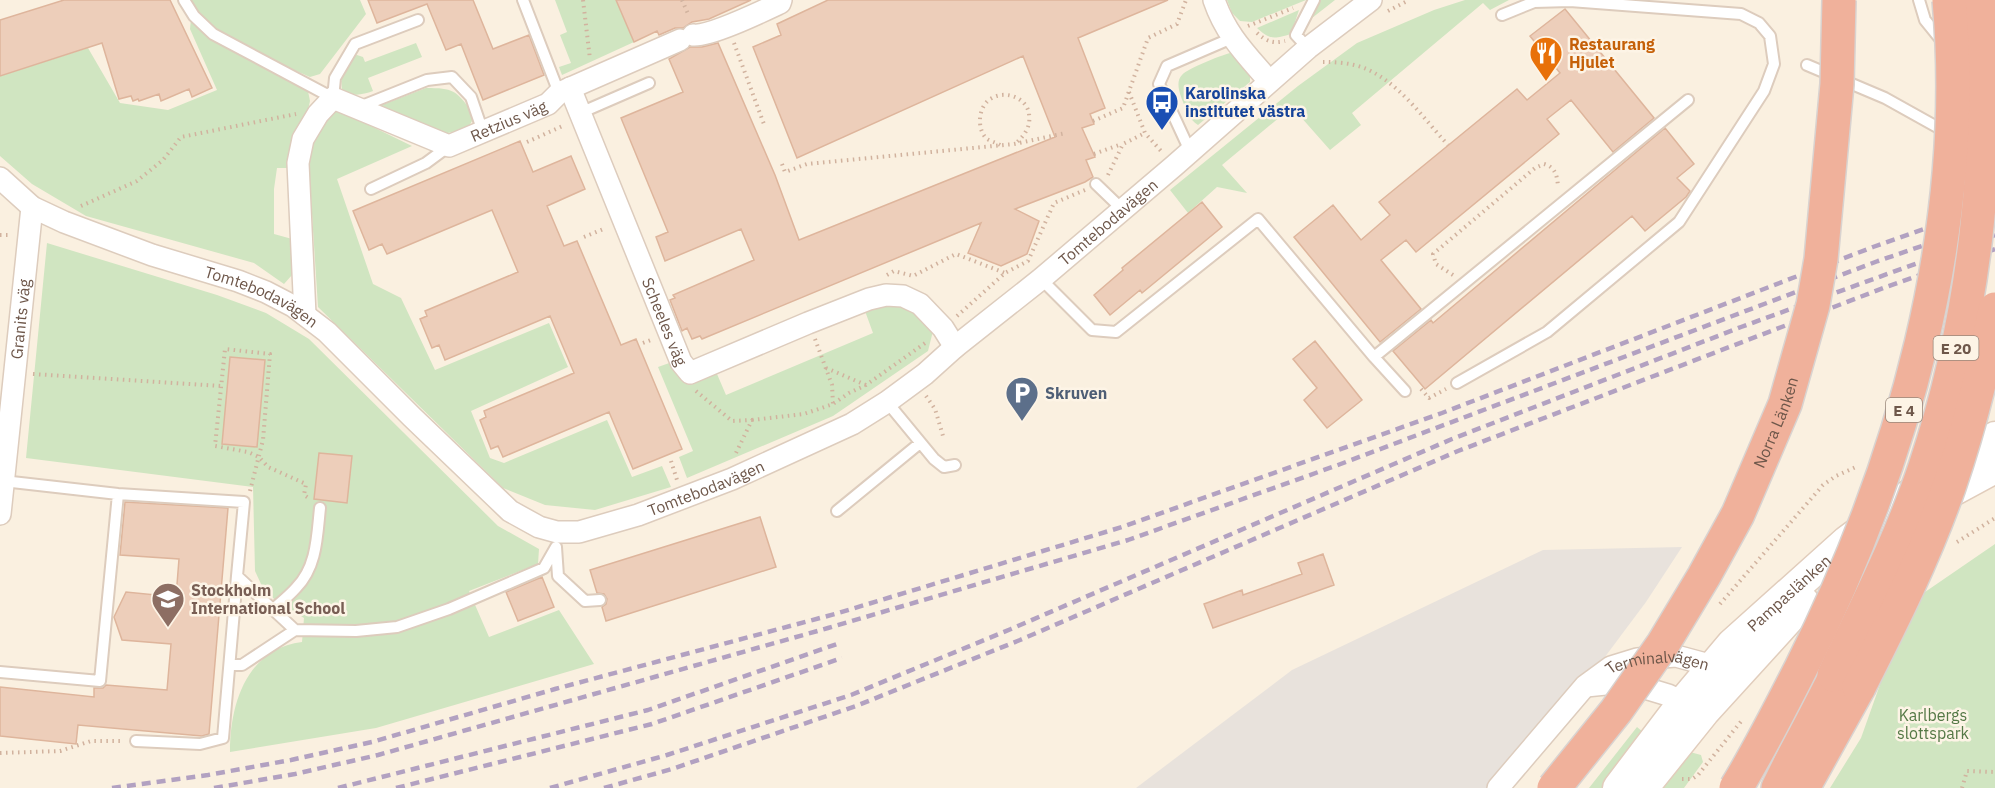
<svg xmlns="http://www.w3.org/2000/svg" width="1995" height="788" viewBox="0 0 1995 788" font-family="'IBM Plex Sans',sans-serif">
<style>
.industrial{fill:#e8e2dc}
.green{fill:#d0e5c1}
.building{fill:#edceba;stroke:#deb59c;stroke-width:1.5}
.lines{fill:none;stroke-linecap:round;stroke-linejoin:round}
.service-casing{stroke:#ddccbd;stroke-width:14}
.minor-casing{stroke:#ddccbd;stroke-width:24}
.secondary-casing{stroke:#e1cdbc;stroke-width:33}
.motorway-casing{stroke:#d9d3d0;stroke-width:36}
.path{stroke:#d1b29e;stroke-width:4;stroke-dasharray:1.5 4.5;stroke-linecap:butt}
.service{stroke:#fff;stroke-width:10}
.minor{stroke:#fff;stroke-width:21}
.secondary{stroke:#fff;stroke-width:30}
.motorway{stroke:#f0b19b;stroke-width:33}
.rail{stroke:#b2a1c1;stroke-width:4.5;stroke-dasharray:9 6;stroke-linecap:butt}
.motorway-bridge-casing{stroke:#d9d3d0;stroke-width:36;stroke-linecap:butt}
.motorway-bridge{stroke:#f0b19b;stroke-width:33}
.labels{text-anchor:middle;dominant-baseline:central;stroke-width:5;stroke-linejoin:round;paint-order:stroke}
.shield{fill:#fdf4e6;stroke:#998679;stroke-width:1.5}
.shield-label{font-size:15px;font-weight:bold;fill:#6e574a}
.food-label{font-size:16px;font-weight:bold;fill:#c56008;stroke:#fdf4e6;text-anchor:start}
.transit-label{font-size:16px;font-weight:bold;fill:#164399;stroke:#fdf4e6;text-anchor:start}
.street-label{font-size:16px;fill:#6e574a;stroke:#fdf4e6}
.service-label{font-size:16px;font-weight:bold;fill:#4e5e75;stroke:#fdf4e6;text-anchor:start}
.education-label{font-size:16px;font-weight:bold;fill:#785e54;stroke:#fdf4e6;text-anchor:start}
.park-label{font-size:16px;fill:#557946;stroke:#fdf4e6}
</style>
<rect width="100%" height="100%" fill="#faf0e0"/>
<path class="industrial" d="M1682,547L1646,602L1507,788H1136L1292,670L1543,550Z"/>
<path class="green" d="M187,0H360L366,14L320,74L310,77L285,66L278,76L308,91L310,101L295,168H277L274,189V234L303,242L292,275L284,284L254,263L86,216L32,184L0,156V76L88,48L120,103L168,110L217,90L190,29L192,9Z
M555,0H616L634,42L562,75L559,67L571,63L560,35L567,32Z
M1227,0H1306L1252,22L1240,21L1232,13Z
M1320,0H1335L1312,18L1309,15Z
M1465,0H1509L1490,10L1483,3L1352,113L1361,125L1330,150L1292,107L1222,165L1247,193L1217,187L1188,213L1170,190L1298,86L1357,43L1434,10Z
M1299,10L1291,34C1274,39 1270,40 1257,28Z
M416,43L422,57L368,78L373,91C362,95 352,97 342,90L341,78L353,56L357,55L363,57L365,62Z
M1234,52L1250,73V82L1198,125C1189,119 1187,112 1183,102C1180,94 1175,82 1182,75C1188,68 1224,54 1234,52Z
M426,88C453,88 456,90 472,112V121L468,128L444,134L381,111L382,105Z
M338,110L412,146L337,179L373,284L401,298L435,370L549,323L568,367L471,411L490,458L504,463L607,420L632,477L662,466L671,487L595,510L545,505L503,488L318,307L309,167L312,139L326,117Z
M47,243L217,295L266,313L309,339L498,526L539,549L538,564L469,591L489,637L559,610L594,664L376,728L230,752C230,703 247,649 302,642L304,618L274,599L261,584L255,571L253,487L26,458Z
M887,303H903L934,327L928,351L833,416L687,478L679,457L693,451L658,367L675,361L688,385L717,374L726,395L873,333L865,311Z
M1995,544V788H1830L1861,738L1909,603Z
M1637,727L1650,738L1610,788H1589Z
M1690,752L1701,755L1703,762L1684,788H1661Z"/>
<path class="building" d="M64,0H170L212,88L192,97L189,89L161,101L159,94L139,101L138,99L133,101L131,96L119,99L102,43L0,76V20Z
M368,0H473L493,49L529,35L544,75L483,100L461,44L446,50L427,4L377,23Z
M616,0H751L709,19L692,22L683,28H675L659,35L657,31L634,42Z
M828,0H1168L1078,38L1105,108L1090,114L1094,124L1082,128L1095,157L1086,160L1093,177L1085,182L1015,209L1039,221L1027,254L1001,266L968,253L981,223L702,339L700,336L692,339L687,328L682,331L670,300L675,298L673,295L754,260L741,229L665,261L656,237L668,232L621,118L683,92L669,59L690,47H702L718,43L775,175L799,240L1055,137L1023,56L797,158L753,47L781,35L777,24Z
M1565,9L1654,118L1613,152L1571,100L1547,119L1559,134L1416,252L1406,240L1381,260L1421,309L1380,342L1294,237L1333,205L1361,240L1390,215L1379,202L1517,89L1527,100L1560,73L1530,36Z
M1665,128L1694,164L1677,178L1690,191L1686,197L1645,231L1632,216L1425,389L1393,351L1431,320L1433,323Z
M520,141L533,172L571,156L585,189L547,206L564,246L577,241L621,345L636,339L682,449L633,469L609,412L503,457L498,446L491,449L480,420L486,417L484,411L574,373L550,316L445,360L439,345L432,348L420,319L427,316L425,311L518,272L492,210L387,254L382,244L369,250L353,211Z
M1202,202L1222,227L1142,293L1140,290L1110,315L1094,295L1123,270L1122,268Z
M1315,341L1362,400L1327,428L1304,400L1317,388L1293,359Z
M230,357L265,360L257,447L222,444Z
M319,453L352,456L347,503L314,499Z
M125,502L228,508L209,734L202,736L78,725L76,744L0,736V687L94,697V688H103L106,685L167,690L171,644L122,640L114,617L126,592L176,597L179,559L120,555Z
M760,517L776,567L606,621L602,607L606,604L607,599L604,594L597,593L590,570Z
M1323,554L1334,585L1213,628L1204,604L1242,590L1243,595L1302,574L1298,563Z
M542,577L554,607L518,621L506,592Z"/>
<g class="lines">
<defs>
<path id="service" d="M184,0L194,16L213,34L333,98L335,78L355,44L418,20
M523,0L559,93
M1919,0L1925,20L1942,41
M1308,48L1296,35L1314,0
M1807,65L1885,98L1937,127L1948,125
M357,108L427,80L452,77L471,97L483,132
M580,113L649,83
M1190,151L1159,84L1167,66L1232,38
M1096,184L1123,210
M371,189L426,163L449,146
M1041,279L1092,330L1116,332L1258,219L1374,357L1688,100
M1374,357L1405,391
M1457,383L1547,332L1679,222L1764,91L1774,64L1770,36L1759,23L1741,14L1570,1L1534,2L1502,15
M887,402L934,459L944,467L955,465
M3,481L118,494L244,502L237,576
M837,511L920,443
M556,547L558,576L585,601L600,600
M272,610C280,603 289,596 296,588C317,567 317,536 320,508
M295,630L356,631L397,627L449,609L544,568L556,547
M0,672L100,681L118,494
M136,741L200,744L223,738L237,576L295,630L242,665H230"/>
<g id="minor">
<path d="M1214,0C1226,35 1246,54 1269,81"/>
<path d="M693,35C709,37 763,11 780,3L781,0"/>
<path id="s1" d="M570,88L681,362L690,373L808,323L869,299L886,295L903,296L920,304L943,328L955,347"/>
<path id="s2" d="M0,178L32,207L64,222L152,255L238,281L266,292L293,306L327,332L412,417L510,511L539,527L557,532H579L638,515L732,479L852,424L887,402L925,374L955,347L1041,279L1174,166L1308,48L1371,0"/>
<path id="s3" d="M305,315L298,163L303,139L318,114L333,98L449,146L548,104L559,93L680,40"/>
<path id="s4" d="M0,514L32,207"/>
<path d="M1586,686L1625,682L1668,695L1694,707"/>
<path id="s5" d="M1498,788L1585,686L1611,667L1637,659L1676,656L1713,666L1723,673"/>
</g>
<g id="secondary">
<path d="M1932,502L1995,468"/>
<path id="s6" d="M1618,788L1684,701L1732,644L1847,541L1939,473L1995,437"/>
<path d="M1643,788L1704,712L1804,602"/>
</g>
<path id="motorway" d="M1778,788L1834,675
M1803,788L1859,687"/>
</defs>
<use href="#service" class="service-casing"/>
<use href="#minor" class="minor-casing"/>
<use href="#secondary" class="secondary-casing"/>
<use href="#motorway" class="motorway-casing"/>
<path class="path" d="M583,0L590,59
M682,0L689,16
M1388,11L1409,0
M1248,26L1293,8
M1257,33C1266,41 1273,44 1285,41
M734,43L765,127
M1323,62C1336,62 1351,63 1364,68C1399,82 1423,118 1448,145
M1129,92L1145,133L1161,151
M1093,121L1123,108L1148,38L1177,24L1186,0
M527,142L565,125
M1000,145C997,143 990,141 987,139C976,129 978,105 992,98C1006,90 1027,98 1029,114C1031,126 1025,135 1016,143
M1094,154L1122,144
M782,164L785,172L807,164L1014,144L1066,133
M1108,175L1123,144L1145,133
M81,206L137,181L163,160L181,137L296,114
M0,235H11
M584,237L606,228
M887,275L894,271L913,276L956,254L1005,273
M1453,275L1436,264L1433,254L1535,168L1544,164C1555,167 1557,175 1558,186
M957,316L1005,273L1028,261L1054,203L1085,190
M815,339L832,385L833,404
M643,343L651,340
M826,368L866,385
M33,374L221,386
M1421,389L1429,398L1446,389
M696,391L732,421L752,420L735,455
M926,396L935,409L943,436
M752,420L804,414L833,404L849,393L866,385L928,341
M671,461L677,480
M250,491L263,440L270,354L225,349L215,446L248,452L259,457L268,467L306,484L304,495L310,499
M1957,542L1995,518
M1720,604L1823,485L1836,476L1858,466
M0,753L60,751L91,741H124
M1682,779H1692L1698,775L1743,719
M1962,788L1967,771L1995,772"/>
<use href="#service" class="service"/>
<use href="#minor" class="minor"/>
<use href="#secondary" class="secondary"/>
<use href="#motorway" class="motorway"/>
<path class="rail" d="M112,788L208,775L291,760L372,742L555,689L835,614L1122,527L1442,413L1873,247L1995,204
M214,788L295,774L378,755L828,628L1128,540L1338,465L1878,261L1995,221
M338,788L648,710L837,644
M396,788L652,724L842,658
M550,788L667,755L851,695L1011,629L1452,439L1741,327L1995,235
M604,788L672,769L856,706L1020,640L1458,451L1886,287L1995,249"/>
<defs>
<g id="motorway-bridge">
<path d="M1834,675C1866,607 1901,539 1925,467C1975,317 1992,157 1981,0"/>
<path d="M1859,687C1892,622 1925,556 1949,487C1969,429 1984,369 1995,309"/>
<path id="s7" d="M1554,788L1616,711L1663,644L1704,576L1738,514L1785,404L1813,305L1821,259L1837,84L1839,0"/>
<path d="M1736,788C1760,749 1780,709 1801,668C1903,465 1970,229 1949,0"/>
</g>
</defs>
<use href="#motorway-bridge" class="motorway-bridge-casing"/>
<use href="#motorway-bridge" class="motorway-bridge"/>
</g>
<defs>
<symbol id="restaurant-pin" viewBox="-11 -11 22 30"><path d="M0 17L-7.5 6A9.5 9.5 0 1 1 7.5 6Z" fill="#e8710a" stroke="#fdf4e6"/><path d="M-5-6h1v4h1v-4h1v4h1v-4h1v5L-1.5 .5V6h-2V.5L-5-1ZM5-6V6H3V1.5H1.5Q1.5-4 5-6Z" fill="#fff"/></symbol>
<symbol id="bus-pin" viewBox="-11 -11 22 30"><path d="M0 17L-7.5 6A9.5 9.5 0 1 1 7.5 6Z" fill="#1a4fb4" stroke="#fdf4e6"/><path d="M-5-6H5V4H4V6H2V4H-2V6H-4V4H-5ZM-3.5-4V0h7V-4ZM-3.5 1.2v1.5H-2V1.2ZM2 1.2v1.5H3.5V1.2Z" fill="#fff"/></symbol>
<symbol id="parking-pin" viewBox="-11 -11 22 30"><path d="M0 17L-7.5 6A9.5 9.5 0 1 1 7.5 6Z" fill="#5c6f8a" stroke="#fdf4e6"/><path d="M-3.5-5.5H1a3.5 3.5 0 0 1 0 7H-1V5.5H-3.5ZM-1-3.4V-.6H.8a1.4 1.4 0 0 0 0-2.8Z" fill="#fff"/></symbol>
<symbol id="school-pin" viewBox="-11 -11 22 30"><path d="M0 17L-7.5 6A9.5 9.5 0 1 1 7.5 6Z" fill="#8d6e63" stroke="#fdf4e6"/><path d="M0-5L7-2L0 1L-7-2ZM-4 1L0 2.5L4 1V4Q0 6-4 4Z" fill="#fff"/></symbol>
</defs>
<g fill-rule="evenodd">
<use href="#restaurant-pin" x="1527" y="34" width="38" height="52"/>
<use href="#bus-pin" x="1143" y="83" width="38" height="52"/>
<use href="#parking-pin" x="1003" y="374" width="38" height="52"/>
<use href="#school-pin" x="149" y="580" width="38" height="52"/>
</g>
<g class="labels">
<g class="shield">
<rect x="1933.5" y="336" width="45" height="24" rx="4.5"/>
<rect x="1886" y="398" width="36" height="24" rx="4.5"/>
</g>
<g class="shield-label">
<text x="1956" y="348">E 20</text>
<text x="1904" y="410">E 4</text>
</g>
<g class="food-label">
<text x="1569" y="44">Restaurang<tspan x="1569" dy="18">Hjulet</tspan></text>
</g>
<g class="transit-label">
<text x="1185" y="93">Karolinska<tspan x="1185" dy="18">institutet västra</tspan></text>
</g>
<g class="street-label">
<text stroke="none"><textPath href="#s3" startOffset="418">Retzius väg</textPath></text>
<text stroke="none"><textPath href="#s2" startOffset="1316">Tomtebodavägen</textPath></text>
<text stroke="none"><textPath href="#s2" startOffset="290">Tomtebodavägen</textPath></text>
<text stroke="none"><textPath href="#s4" startOffset="196">Granits väg</textPath></text>
<text stroke="none"><textPath href="#s1" startOffset="252">Scheeles väg</textPath></text>
<text stroke="none"><textPath href="#s7" startOffset="430">Norra Länken</textPath></text>
<text stroke="none"><textPath href="#s2" startOffset="830">Tomtebodavägen</textPath></text>
<text stroke="none"><textPath href="#s6" startOffset="260">Pampaslänken</textPath></text>
<text stroke="none"><textPath href="#s5" startOffset="214">Terminalvägen</textPath></text>
</g>
<g class="service-label">
<text x="1045" y="393">Skruven</text>
</g>
<g class="education-label">
<text x="191" y="590">Stockholm<tspan x="191" dy="18">International School</tspan></text>
</g>
<g class="park-label">
<text x="1933" y="715">Karlbergs<tspan x="1933" dy="18">slottspark</tspan></text>
</g>
</g>
</svg>
